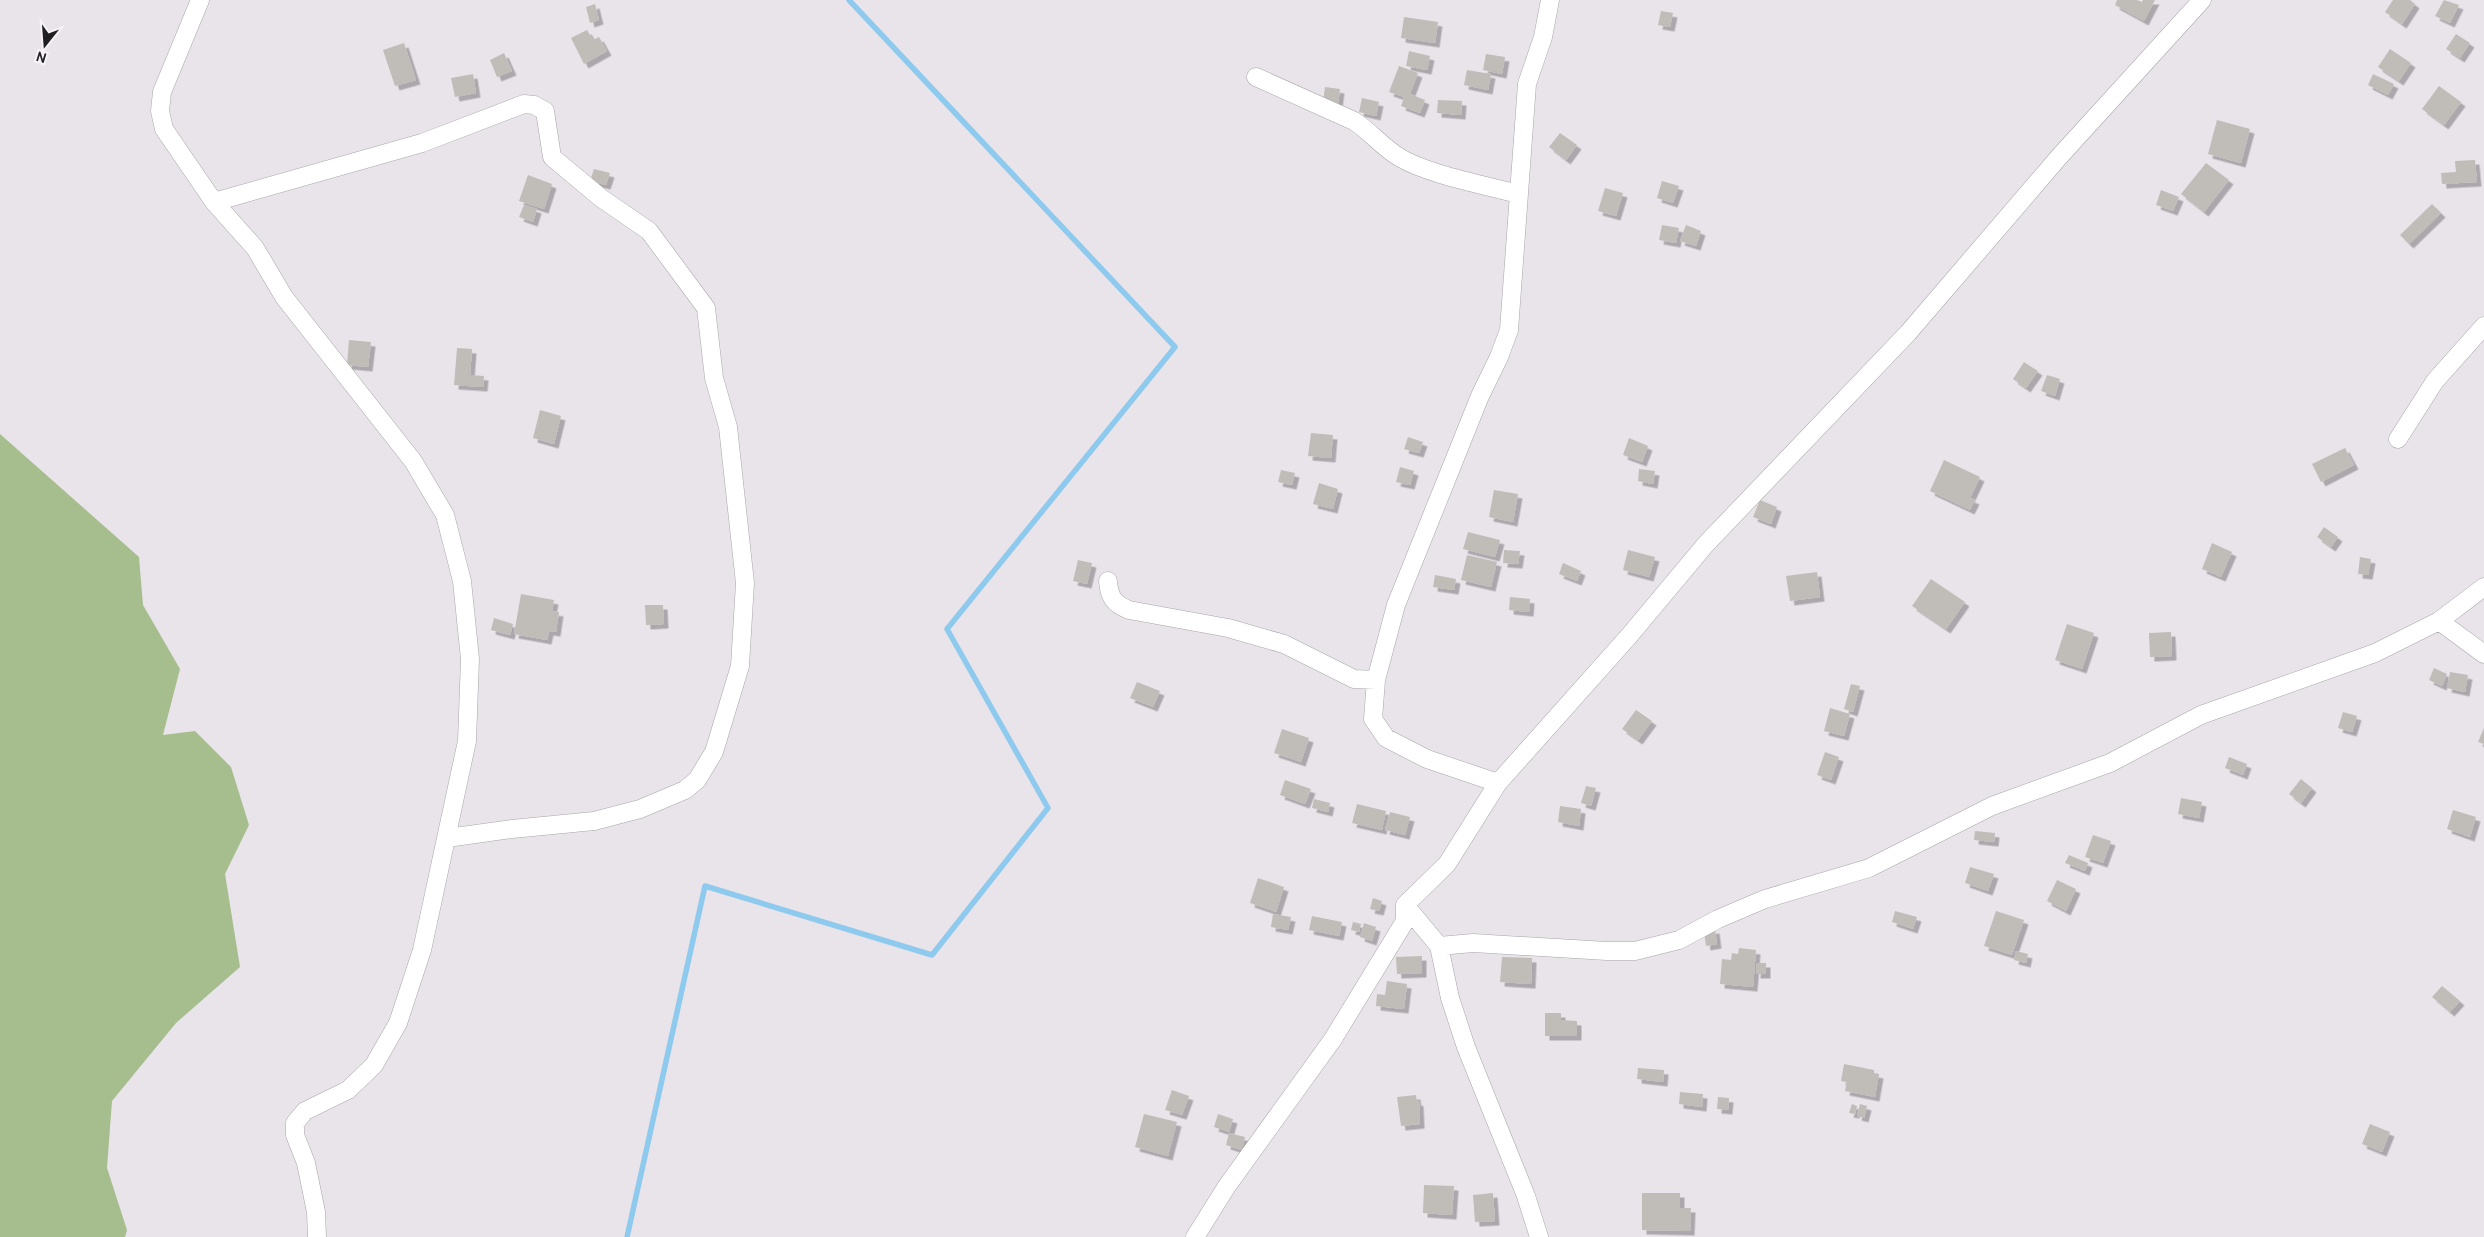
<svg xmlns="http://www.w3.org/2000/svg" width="2484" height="1237" viewBox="0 0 2484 1237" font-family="Cabin,sans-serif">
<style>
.green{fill:#a6bd8e}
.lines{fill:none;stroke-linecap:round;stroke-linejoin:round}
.stream{stroke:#8ec9ee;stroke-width:5.5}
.building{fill:#c0bcb7;filter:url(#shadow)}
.street-casing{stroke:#a9a5ab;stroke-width:19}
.street{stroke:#fff;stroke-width:18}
</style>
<defs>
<filter id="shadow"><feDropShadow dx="4.5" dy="4.5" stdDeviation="0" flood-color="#0004"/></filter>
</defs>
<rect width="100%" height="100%" fill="#e9e4ea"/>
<path class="green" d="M0,434L139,557L143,605L180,669L163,735L195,731L231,767L249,825L225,874L240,967L176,1023L112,1101L107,1168L127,1230L125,1237H0Z"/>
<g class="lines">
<path class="stream" d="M627,1237L705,886L932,955L1048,808L947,629L1175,347L849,0"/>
</g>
<path class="building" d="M2117,0H2137L2142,2L2143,0H2155L2144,21L2115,5Z
M2393,0H2410L2415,4L2402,24L2385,12Z
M2444,0L2459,5L2450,23L2435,16Z
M595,4L599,20L590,23L586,7Z
M1661,11L1673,13L1670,27L1658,25Z
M1404,17L1438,22L1435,43L1401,38Z
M587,30L593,40L599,37L607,51L584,64L571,38Z
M2456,34L2470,43L2460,58L2446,49Z
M404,43L416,80L395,86L383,50Z
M2390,49L2411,63L2399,81L2378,67Z
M1409,51L1430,56L1427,70L1406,66Z
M504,53L512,71L497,77L490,60Z
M1486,54L1505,57L1502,74L1483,70Z
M1399,66L1418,73L1410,94L1425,100L1420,113L1401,106L1404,97L1389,92Z
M1467,70L1491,74L1488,90L1464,85Z
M473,74L476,93L455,97L451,78Z
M2373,74L2394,84L2388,95L2368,85Z
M2439,86L2461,102L2444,125L2422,109Z
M1325,87L1340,89L1338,104L1323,102Z
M1362,98L1379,102L1376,116L1359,112Z
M1438,100L1462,101L1461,115L1437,113Z
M2217,120L2250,129L2241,163L2208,154Z
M1560,133L1577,145L1566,160L1549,147Z
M2475,160L2477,182L2442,184L2441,173L2456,172L2455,161Z
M2206,163L2229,180L2204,212L2181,194Z
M594,169L610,173L606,185L590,181Z
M528,175L552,184L544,209L519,201Z
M1662,181L1679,186L1673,203L1657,198Z
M1605,188L1623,193L1616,216L1598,211Z
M2161,190L2179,197L2173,211L2156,205Z
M2432,204L2441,213L2409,244L2400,235Z
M524,205L537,209L533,222L519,217Z
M1662,225L1679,228L1676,243L1659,240Z
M1686,225L1701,231L1696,246L1680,241Z
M349,340L371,342L368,367L347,365Z
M457,348L472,349L470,375L484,376L483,387L454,385Z
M2024,362L2038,371L2026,388L2013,379Z
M2047,375L2060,379L2055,396L2041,391Z
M540,410L561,416L554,444L533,438Z
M1311,433L1333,435L1331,458L1308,456Z
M1408,437L1423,442L1419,453L1404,449Z
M1629,438L1648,446L1642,462L1623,455Z
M2345,448L2354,465L2321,482L2312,464Z
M1944,460L1980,477L1970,498L1975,500L1970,510L1930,491Z
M1400,467L1414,471L1410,485L1396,482Z
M1639,469L1655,471L1653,484L1638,481Z
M1281,470L1295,473L1292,485L1278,482Z
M1319,483L1338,489L1333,509L1313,504Z
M1494,490L1518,494L1513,522L1489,517Z
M1760,500L1777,507L1771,524L1753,517Z
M2324,527L2338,537L2331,547L2317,537Z
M1468,532L1500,540L1495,557L1463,549Z
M2212,543L2232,552L2221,577L2202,569Z
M1504,550L1520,551L1518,564L1503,563Z
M1628,550L1655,557L1649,577L1623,570Z
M1467,555L1497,562L1491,587L1461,580Z
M2360,557L2371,559L2368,575L2358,574Z
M1078,560L1092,563L1087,584L1073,581Z
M1563,563L1581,571L1577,581L1559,574Z
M1817,572L1820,597L1790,601L1786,576Z
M1435,575L1456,579L1454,590L1433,587Z
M1931,579L1965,602L1946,629L1912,606Z
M521,594L554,600L552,611L559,612L556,632L549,631L547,640L514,634Z
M1510,597L1530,599L1529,612L1509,610Z
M645,605H663L664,624L646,625Z
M494,618L513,624L510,635L491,630Z
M2067,624L2094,633L2082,669L2055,660Z
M2171,632L2172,656L2150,657L2149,633Z
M2434,668L2447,674L2442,686L2429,680Z
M2450,672L2468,675L2465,692L2447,688Z
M1137,682L1160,691L1153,707L1130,698Z
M1851,684L1860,686L1853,712L1844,709Z
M1830,708L1850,714L1844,736L1824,731Z
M1636,710L1652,721L1638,740L1622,729Z
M2343,712L2357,716L2352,732L2338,728Z
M2484,728V744L2478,742Z
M1282,729L1309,738L1301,762L1274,753Z
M1825,752L1839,757L1831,780L1817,775Z
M2229,757L2247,764L2243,775L2225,768Z
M2301,779L2312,788L2301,803L2289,794Z
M1285,780L1311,789L1305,804L1280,795Z
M1586,786L1596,788L1591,806L1581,803Z
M2181,798L2202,802L2199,818L2178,814Z
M1314,799L1330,803L1328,812L1312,808Z
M1357,804L1386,811L1382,830L1352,823Z
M1560,806L1581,809L1579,826L1558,822Z
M2453,810L2476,817L2470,837L2447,829Z
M1390,812L1410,817L1405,835L1385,830Z
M1975,831L1995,833L1994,842L1974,840Z
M2093,835L2111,841L2103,863L2085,857Z
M2069,855L2088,863L2085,871L2065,863Z
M1970,867L1994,874L1988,891L1965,883Z
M1258,878L1284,887L1276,912L1250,903Z
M2057,880L2076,889L2066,911L2047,901Z
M1373,898L1382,901L1379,911L1370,909Z
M1895,911L1917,917L1913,929L1892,922Z
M1996,911L2024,920L2012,955L1984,946Z
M1273,914L1291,917L1288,930L1271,927Z
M1312,916L1342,922L1339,936L1309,930Z
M1353,922L1361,924L1359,932L1351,930Z
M1364,923L1376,927L1372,941L1360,937Z
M1715,929L1717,944L1706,946L1704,931Z
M1739,948L1756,950L1753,987L1720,984L1722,959L1731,960L1732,953L1738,954Z
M2016,951L2028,954L2026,963L2014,960Z
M1422,956V973L1397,974L1396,957Z
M1502,957L1532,958L1531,984L1500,982Z
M1757,963H1766V974H1756Z
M1387,981L1407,984L1404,1009L1376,1006L1377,994L1385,995Z
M2442,986L2460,1001L2450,1012L2432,997Z
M1545,1013H1561V1020L1577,1021V1036H1545Z
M1844,1064L1874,1070V1073L1879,1074L1875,1097L1845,1091L1847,1082L1841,1081Z
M1638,1068L1664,1070L1663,1082L1637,1079Z
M1172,1090L1189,1096L1182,1115L1165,1110Z
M1680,1092L1703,1094L1702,1107L1679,1104Z
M1416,1095L1417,1102L1419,1101L1420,1124L1401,1126L1397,1097Z
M1718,1097L1729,1098L1728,1110L1717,1109Z
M1852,1104L1857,1106L1855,1114L1849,1113Z
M1860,1104L1867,1106L1864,1118L1857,1116Z
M1144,1114L1177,1122L1168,1156L1135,1147Z
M1218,1114L1233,1119L1229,1132L1214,1127Z
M2370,1124L2390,1132L2382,1152L2362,1144Z
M1229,1133L1245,1137L1242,1150L1226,1145Z
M1424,1185L1454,1186L1452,1215L1423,1213Z
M1493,1193L1495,1221L1475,1222L1473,1195Z
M1642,1193H1680V1208H1691L1690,1231L1642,1230Z"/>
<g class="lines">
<defs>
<path id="street" d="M200,0L162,92L160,111L164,129L214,202L255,248L284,297L413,461L445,515L462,581L470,659L467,741L422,950L398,1023L374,1065L348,1090L305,1111L295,1123V1135L306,1163L316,1212L317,1237
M1256,77L1354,121C1370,131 1382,147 1399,157C1426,174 1485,185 1518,194
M214,202L422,143L524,104L534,105L545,111L552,157L601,198L649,231L706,308L714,378L728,427L745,583L740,666L714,752L697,780L685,790L640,809L594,821L512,829L447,838
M2398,439L2435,381L2484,326
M1108,581C1109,597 1114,604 1129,610L1228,628L1284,644L1354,679L1376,680
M2439,621L2484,654
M1498,783L1427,759L1386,738L1373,719L1376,680L1396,605L1480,396L1499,357L1509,330L1527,84L1543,37L1550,0
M1405,905L1439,946L1450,998L1466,1047L1526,1196L1539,1237
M1439,946L1473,943L1607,951H1635L1679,940L1718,919L1765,899L1869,868L1992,806L2110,763L2201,715L2375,653L2439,621L2484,587
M1195,1237L1227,1186L1333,1039L1405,921V905L1447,864L1498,783L1629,636L1706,544L1908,333L2059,157L2202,0"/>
</defs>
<use href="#street" class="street-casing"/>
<use href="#street" class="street"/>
</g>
<g transform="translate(45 45) rotate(197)" stroke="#f6f2f7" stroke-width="4" paint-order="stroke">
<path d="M0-4L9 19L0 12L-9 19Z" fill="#201f21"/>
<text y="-8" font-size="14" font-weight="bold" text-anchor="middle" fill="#201f21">N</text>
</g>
</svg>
